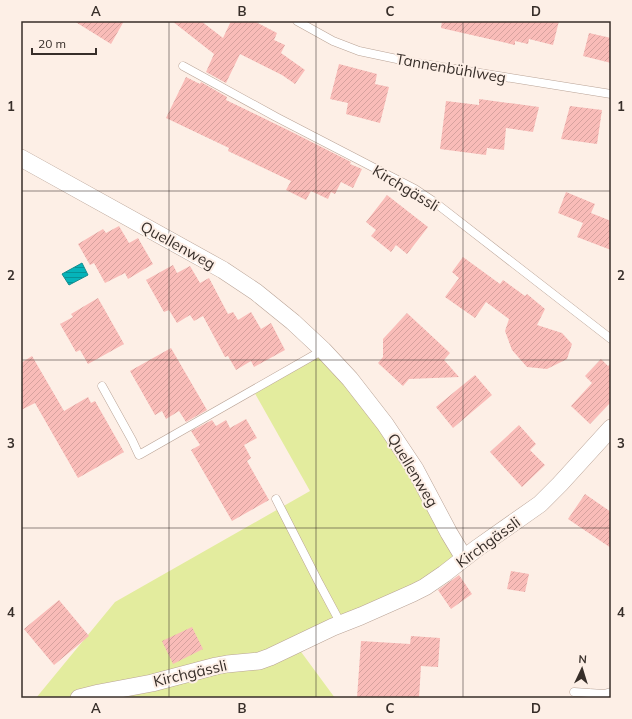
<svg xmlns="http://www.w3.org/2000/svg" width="632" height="719" viewBox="0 0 632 719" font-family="Mulish,sans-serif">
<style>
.grass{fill:#e3ec9e}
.water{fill:url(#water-rules);stroke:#148c8e}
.building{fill:url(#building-hatch)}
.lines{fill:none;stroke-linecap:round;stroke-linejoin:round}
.service-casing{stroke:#b9a396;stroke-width:9}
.minor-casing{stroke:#b9a396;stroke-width:18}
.service{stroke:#fff;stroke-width:8}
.minor{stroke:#fff;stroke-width:17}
.grid{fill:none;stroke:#372e29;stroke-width:1;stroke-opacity:0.55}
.labels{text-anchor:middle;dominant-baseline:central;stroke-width:4;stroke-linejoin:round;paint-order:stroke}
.street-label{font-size:15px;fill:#372e29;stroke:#fdefe6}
.neatline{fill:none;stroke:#372e29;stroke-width:1.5}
.grid-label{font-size:13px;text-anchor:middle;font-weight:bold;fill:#372e29}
</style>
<defs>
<pattern id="water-rules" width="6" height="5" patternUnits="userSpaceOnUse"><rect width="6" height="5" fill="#05b4ba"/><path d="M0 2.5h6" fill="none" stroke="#079397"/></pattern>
<pattern id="building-hatch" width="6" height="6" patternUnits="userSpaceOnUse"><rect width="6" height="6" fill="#f9bcb8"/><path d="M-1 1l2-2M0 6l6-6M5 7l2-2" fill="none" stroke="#d6a29e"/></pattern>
</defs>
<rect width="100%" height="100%" fill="#fdefe6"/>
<path class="grass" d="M323,350L350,379L464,558L296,645L335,698H36L115,602L310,491L253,390Z"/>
<path class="water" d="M82,263L88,275L69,285L62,274Z"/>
<path class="building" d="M74,21H124L111,44Z
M172,21H201L223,38L231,21H254L277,33L274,40L285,45L281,53L305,70L295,84L282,75L240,54L226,83L206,72L214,54Z
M442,21H559L553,45L529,39L528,44L515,41V45L441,28Z
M589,33L611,38V63L583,56Z
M339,64L377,74L375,84L389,87L380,123L346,114L348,103L330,99Z
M186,77L200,84L201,82L227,97L226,100L292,132L351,162L350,164L362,169L353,188L341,182L335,194L331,192L328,199L311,191L306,200L286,190L291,181L228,151L229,148L166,118Z
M479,99L539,107L533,132L506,128L504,150L487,148L486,155L440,149L446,101L479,105Z
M570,106L602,110L597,144L561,139Z
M566,192L595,204L591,213L611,221V250L577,237L583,223L558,213Z
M387,195L428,227L407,254L396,245L391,252L371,236L376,230L366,222Z
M119,226L129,243L138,238L153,264L128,279L125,273L105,283L94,263L90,265L78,244L103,229L106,233Z
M463,257L500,284L503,280L525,296L527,294L545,309L537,325L562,333L572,344L567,359L547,369L527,367L512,350L505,331L509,319L486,302L475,318L445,297L459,278L452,272Z
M173,265L177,273L190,266L200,283L209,278L228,314L233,312L238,320L251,312L261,329L271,323L285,350L254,367L251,361L236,370L228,356L225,357L203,316L194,321L190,315L177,323L169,310L164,312L146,280Z
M98,298L124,344L88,364L80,350L76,352L60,324L73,317L71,314Z
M407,313L450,353L444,360L459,377L409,379L403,386L378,363L383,357V339Z
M171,348L207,410L186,422L179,411L166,419L162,411L155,415L130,371Z
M32,356L64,411L88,397L91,403L95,401L124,452L78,478L35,403L21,410V363Z
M601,359L608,366L611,363V402L590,424L571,406L592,383L585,376Z
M475,375L492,395L453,428L436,407Z
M246,419L257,438L244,445L251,458L247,461L269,500L232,521L191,450L200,445L191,431L212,420L216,426L226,420L230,428Z
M519,425L536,444L530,450L545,465L522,487L490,452Z
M585,494L611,512V548L568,519Z
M511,571L529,574L525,592L507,589Z
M459,575L472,594L451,609L438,590Z
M59,600L89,636L54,665L24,629Z
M192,627L203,649L173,664L162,641Z
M411,636L440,638L438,667L421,666L419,698H357L361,641L410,644Z"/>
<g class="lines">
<defs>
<path id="service" d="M297,21L333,41L359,51L411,62L611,94
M183,66L276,117L415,189L433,201L611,339
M102,386L132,440L139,455L323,350
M276,499L318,581L341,624
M574,692L604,694L611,692"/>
<path id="minor" d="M21,158L223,270L256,292L293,322L323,350L350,379L385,424L415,469L449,533L464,558
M79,698L99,693L152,683L216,666L227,664L259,661L270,657L333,627L361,616L413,593L425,587L444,574L476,549L540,504L560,484L611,428"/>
</defs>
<use href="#service" class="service-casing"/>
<use href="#minor" class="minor-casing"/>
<use href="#service" class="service"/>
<use href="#minor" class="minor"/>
</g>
<path class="grid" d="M169,21V698M316,21V698M463,21V698M21,191H611M21,360H611M21,528H611"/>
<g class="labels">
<g class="street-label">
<text transform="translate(451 68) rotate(10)">Tannenbühlweg</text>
<text transform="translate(406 188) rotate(31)">Kirchgässli</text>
<text transform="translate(178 245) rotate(29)">Quellenweg</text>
<text transform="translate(413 470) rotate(59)">Quellenweg</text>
<text transform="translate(488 542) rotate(-36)">Kirchgässli</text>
<text transform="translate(190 673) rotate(-13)">Kirchgässli</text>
</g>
</g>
<rect width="632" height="719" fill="none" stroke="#fdefe6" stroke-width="44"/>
<g transform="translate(582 669) rotate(4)" stroke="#fdefe6" stroke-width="3" paint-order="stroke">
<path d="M0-3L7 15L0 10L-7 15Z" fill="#372e29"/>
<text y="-6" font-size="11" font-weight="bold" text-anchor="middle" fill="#372e29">N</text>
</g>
<path d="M32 48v6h64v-6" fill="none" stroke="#372e29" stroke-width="2"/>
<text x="38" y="48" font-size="12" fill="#372e29" stroke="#fdefe6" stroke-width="3" paint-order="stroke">20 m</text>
<rect x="22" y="22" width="588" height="675" class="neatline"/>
<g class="grid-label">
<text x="96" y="16">A</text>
<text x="242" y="16">B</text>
<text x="390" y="16">C</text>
<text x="536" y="16">D</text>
<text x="11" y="111">1</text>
<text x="621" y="111">1</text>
<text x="11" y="280">2</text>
<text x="621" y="280">2</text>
<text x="11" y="448">3</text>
<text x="621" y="448">3</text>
<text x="11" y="617">4</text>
<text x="621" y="617">4</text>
<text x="96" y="713">A</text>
<text x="242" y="713">B</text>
<text x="390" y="713">C</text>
<text x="536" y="713">D</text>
</g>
</svg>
